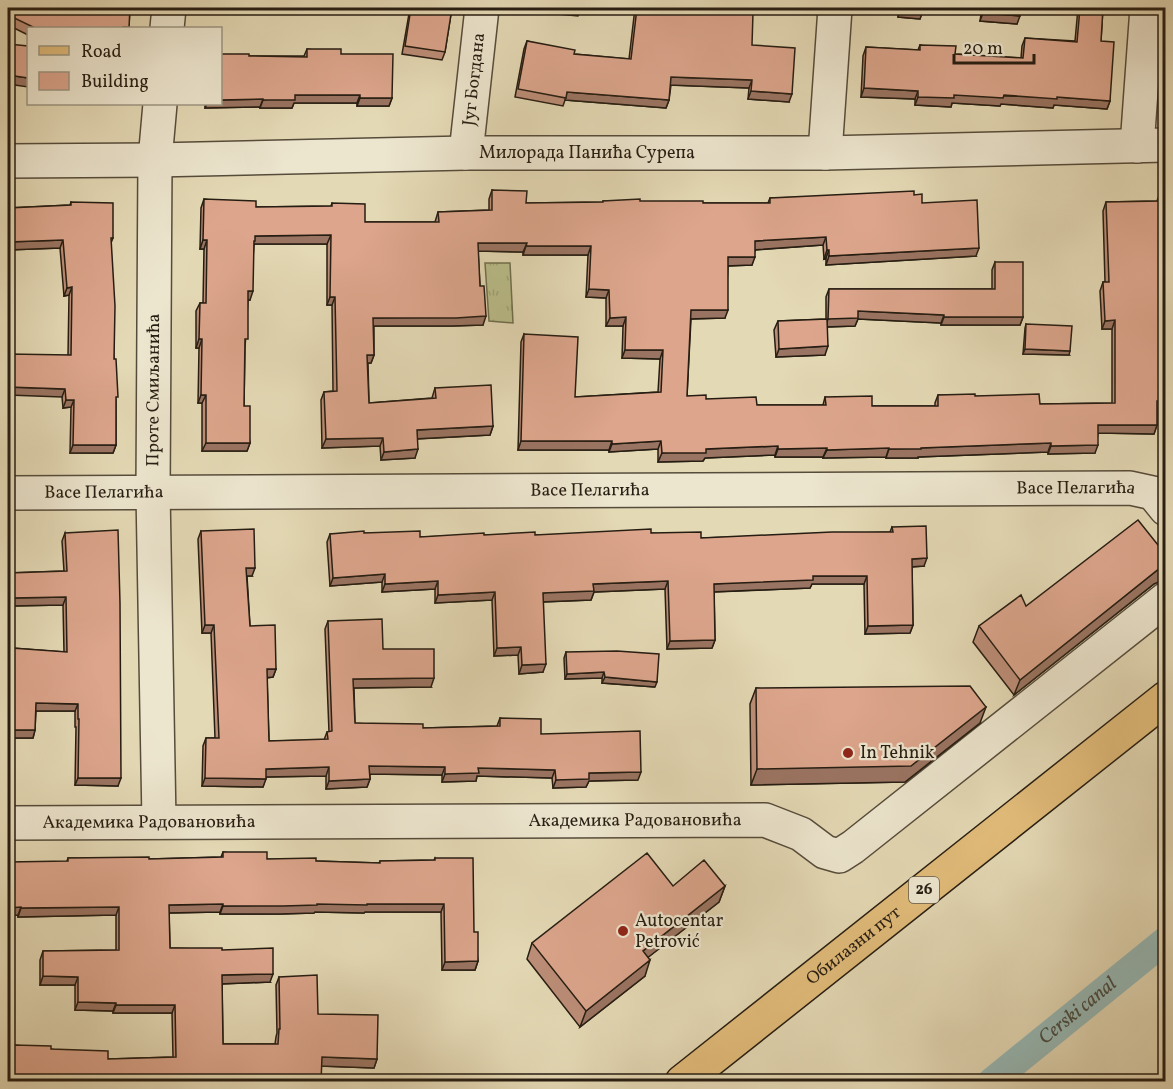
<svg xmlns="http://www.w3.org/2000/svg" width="1173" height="1089" viewBox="0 0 1173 1089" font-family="Vollkorn,serif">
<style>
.grass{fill:url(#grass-tufts);stroke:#706e4e;stroke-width:1.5}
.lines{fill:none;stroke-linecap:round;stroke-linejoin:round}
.canal{stroke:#97b9b6;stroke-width:28}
.minor-casing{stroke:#564c3b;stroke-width:36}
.major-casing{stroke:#261d12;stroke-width:36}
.minor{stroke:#ede6cf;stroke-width:33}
.major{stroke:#e2bc7a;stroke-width:33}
.wall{fill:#bd8e78;stroke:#261d12;stroke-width:1.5;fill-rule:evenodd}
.shaded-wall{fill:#9a7462;stroke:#261d12;stroke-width:1.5}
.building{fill:#dca58c;stroke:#261d12;stroke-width:1.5;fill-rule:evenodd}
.poi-dot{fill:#8f2418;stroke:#ede6cf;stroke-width:2}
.labels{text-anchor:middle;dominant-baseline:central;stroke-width:4.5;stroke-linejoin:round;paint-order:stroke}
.shield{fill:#ede6cf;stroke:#62594b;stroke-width:1.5}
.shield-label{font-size:16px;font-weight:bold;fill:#261d12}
.street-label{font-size:18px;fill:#261d12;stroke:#ede6cf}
.poi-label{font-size:18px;fill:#261d12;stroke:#ede6cf;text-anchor:start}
.water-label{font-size:20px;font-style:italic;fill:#484c43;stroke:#ede6cf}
</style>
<defs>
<pattern id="grass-tufts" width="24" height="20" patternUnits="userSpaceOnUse" patternTransform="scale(1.5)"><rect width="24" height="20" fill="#babe8a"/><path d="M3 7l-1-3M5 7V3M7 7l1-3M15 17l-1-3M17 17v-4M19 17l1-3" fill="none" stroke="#a0a376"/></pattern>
</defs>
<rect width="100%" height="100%" fill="#e4d9b5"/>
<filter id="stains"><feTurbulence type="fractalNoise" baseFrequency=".00333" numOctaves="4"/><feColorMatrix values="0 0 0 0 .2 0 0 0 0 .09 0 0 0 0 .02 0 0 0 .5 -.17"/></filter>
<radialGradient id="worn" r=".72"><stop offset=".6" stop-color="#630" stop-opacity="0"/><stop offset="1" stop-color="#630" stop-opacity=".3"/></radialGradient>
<path class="grass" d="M485,263H510L513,323L489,321Z"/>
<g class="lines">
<path class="canal" id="s1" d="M991,1082L1166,940"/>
<defs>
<g id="minor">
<path d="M167,28L169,8"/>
<path d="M1137,146L1147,8"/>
<path id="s2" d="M466,153L482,8"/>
<path d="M825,153L835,8"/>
<path id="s3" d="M8,161L155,160L466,153H825L1166,145"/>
<path id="s4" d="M8,493L1130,488L1153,493L1166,509"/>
<path id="s5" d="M159,822L153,492L155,160L160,104"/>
<path id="s6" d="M8,823L765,820L801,834L825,852L839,856L853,847L1166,599"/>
</g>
<g id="major">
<path id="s7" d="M682,1082L1166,698"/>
</g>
</defs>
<use href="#minor" class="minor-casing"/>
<use href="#major" class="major-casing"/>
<use href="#minor" class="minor"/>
<use href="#major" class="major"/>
</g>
<path class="wall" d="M8,8L82,14L83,8H130L129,27L128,28H28V35L8,25Z
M410,8H452L445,52L442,60L402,54Z
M635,8H661V10L752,45L789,102L748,99L749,88L671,85L669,100L666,108L565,100L563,106L515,97L524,49L527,41L574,54L629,59Z
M898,8H923L920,19L898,17Z
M982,8H1021L1017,24L980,21Z
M1078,8H1103L1101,41L1110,101L1107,109L1054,105L1053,108L1001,104L1000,106L952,103L951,107L915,105V99L861,97L863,56L866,47L918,50L920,45L955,54L1021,58L1022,46L1025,38L1075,41Z
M307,49L341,54L392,98L389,106H357V103H294L292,108H260V107L205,108V104H220L249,56H304Z
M492,190L526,203L603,202V201L703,203H768L770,198L914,195L976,256L826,265V258L824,259L823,245L755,250L752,265L728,266L725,318L691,319L687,396L706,399L757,405H823L825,397L872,406H935V403L938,395L975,396L1040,404L1112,403V329H1102L1100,291L1103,282H1105L1103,211L1106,202L1157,201L1160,193H1166V410H1157V425L1154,434L1098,433L1095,453L1048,454V452L918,457V458H886V457L823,458V457H775V455L705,458L703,461L658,462V449L609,452V450H518L521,342L524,334L575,397L658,392L660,359L622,358L623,326H606V298L586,297L588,255H523V252L478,251L480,286L483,325L452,326H374V355L371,363H368L369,403L432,398L435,388L493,426L490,435L417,439L415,458L381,460L380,446L322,448L321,400L324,392L333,391L332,305H327V244H254L250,300H248L245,348L244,406L250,443L247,451H202V403H198L199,348H196V311L200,303H203L204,249H200L201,208L204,199L256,207L331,206L332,203L365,222H435L438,212L489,210V199Z
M71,202L113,238L111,243L114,359L116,402V445L113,453H70L71,407L63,408L62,397L68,355L69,295L64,296L60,248L8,250V208L70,205Z
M995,262L1023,317L1020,325H941V323L858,319L855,326L827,327L825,355L776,357L774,330L778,321L826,319V297L829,289H992V270Z
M1026,324L1069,355L1023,354L1025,328Z
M892,527L924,566L912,567L913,625L910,633L865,634L864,584H812L810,588L714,592L715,640L712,648L667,649L665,589L594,592L591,600L543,602V672L519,674L518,655L494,656L492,600L435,603V589L382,592V582L330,586L327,542L330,534L364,533L420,537L484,535H535L651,533L701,538L890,532Z
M201,531L252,576H247L250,626L276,669L273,677L267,678L269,741L324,740L327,732H329L325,629L328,621L383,649L431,687L354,688L355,723L423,728L497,726L500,718L541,734L638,780L589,781L586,787L553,788L552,778L477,776L476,781L442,782V775L370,774V779L367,787L326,789V776L266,777L263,787L202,786L203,746L206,738H215L211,633H202L198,539Z
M65,533L118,786L75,785L76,727H75V711H36L35,730L33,738H9V701H8V573L64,571L62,541ZM63,605L64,652L12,648V606Z
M1154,584L1014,695L973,642L979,626L1026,606Z
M566,652L655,687L602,683V678L565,679L564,658Z
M756,688L980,723L905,782L751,785L750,704Z
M223,852L267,859L316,861L379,863L380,861L434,860L435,858L474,932L478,961L475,970H442L441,912H365L364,913L315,912L314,913L280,914H220V912L169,913L170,948L222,950L270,982L222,984L223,1044H275L276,1037L277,1033L276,985L279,977L318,1014L377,1059L374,1068L321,1066L11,1061V1053L14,1045L51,1049L108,1059L173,1057L172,1013H113V1011L75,1010V985H40V960L43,951L116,950V915L18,917V915L8,916L67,861L68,858L149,859L221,857Z
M673,886H725L719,902L648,957L645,976L580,1027L527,959L532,943Z"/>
<path class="shaded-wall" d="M284,8H350L349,12Z
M550,8H581L578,16L548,13Z
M758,8H795L794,11Z
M901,9L923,11L920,19L898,17Z
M983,13L1020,16L1017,24L980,21Z
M8,75L28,78V87L8,84Z
M671,77L752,80L749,88L668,85Z
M864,88L918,91L915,99L861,97Z
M751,91L792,94L789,102L748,99Z
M567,92L669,100L666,108L565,100Z
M295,95H360L357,103H294L292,108H260L263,100Z
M954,95L1057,97L1110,101L1107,109L1054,105L1053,108L1001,104L1000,106L952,103L951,107L915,105L918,97Z
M360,98H392L389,106H357Z
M263,99L260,107L205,108L207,104H220V100Z
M331,235L327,244H254L251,250L255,236Z
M826,237L823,245L752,250L755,241Z
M63,240L60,248L8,250V242Z
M203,240H207L204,249H200Z
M478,243H527L523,252L475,251Z
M526,246H591L588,255H523Z
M979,248L976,256L826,265L829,256Z
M827,250H829L826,258L824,259Z
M728,257H755L752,265L725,266Z
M72,287L69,295L64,296L67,288Z
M589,289L609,290L606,298L586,297Z
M248,291H253L250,300H245Z
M330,297H335L332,305H327Z
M691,310H728L725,318L688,319Z
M858,311L944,315L941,323L858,319L855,326L825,327L828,319Z
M486,316L483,325L452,326H370L373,318Z
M626,317L623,326H606L610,318Z
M944,317H1023L1020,325H941Z
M1115,320L1112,329H1102L1105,321Z
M199,339H202L199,348H196Z
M828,346L825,355L776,357L779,349Z
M1025,349L1070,351L1069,355L1023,354Z
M625,350H663L660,359L622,358Z
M367,355H374L371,363H364Z
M8,387L65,389L62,397L8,395Z
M201,395H206L202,403H198Z
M66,400H74L71,407L63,408Z
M1157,401H1166V410H1154Z
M1098,425H1157L1154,434L1095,433Z
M493,426L490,435L414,439L417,430Z
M383,438L380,446L322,448L326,439Z
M521,441H612L609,450H518Z
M661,441L658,449L609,452L612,444Z
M206,443H250L247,451H202Z
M1051,443L1048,452L918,457V458H886L889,449Z
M73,445H116L113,453H70Z
M1098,445L1095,453L1048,454L1051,446Z
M778,446L775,455L705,458L703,461L658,462L662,453L706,449Z
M827,448L823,457H775L778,449Z
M889,448L886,457L823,458L827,450Z
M418,449L415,458L381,460L384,452Z
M927,558L924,566L909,567L912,559Z
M1166,566V579L1154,584L1014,695L1020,680L1160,568Z
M246,568H255L252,576H243Z
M385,574L382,582L330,586L333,578Z
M813,576H867L864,584H812L810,588L711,592L714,584Z
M438,581L435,589L382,592L385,584Z
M668,581L665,589L594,592L591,600L540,602L543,593L593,584Z
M495,592L492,600L435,603L438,595Z
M66,597L63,605L10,606L12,598Z
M205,625H214L211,633H202Z
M913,625L910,633L865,634L868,626Z
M715,640L712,648L667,649L670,641Z
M521,647L518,655L494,656L497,648Z
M546,664L543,672L519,674L522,665Z
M267,669H276L273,677L264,678Z
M604,672L602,678L565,679L567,674Z
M605,677L657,682L655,687L602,683Z
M434,678L431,687L350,688L353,679Z
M8,693H12L9,701H8Z
M36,703L78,704L75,711H33Z
M986,707L980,723L905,782L751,785L757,769Z
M11,730H35L33,738H9Z
M369,766L445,767L442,775L366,774Z
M329,767L326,776L263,777L266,769Z
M478,768L555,770L552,778L477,776L476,781L442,782L445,774Z
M641,772L638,780L589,781L586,787L553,788L556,780L589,773Z
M78,778H121L118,786L75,785Z
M205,778L266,779L263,787L202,786Z
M370,779L367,787L326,789L329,781Z
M725,886L719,902L637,966L643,951Z
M223,904L220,912L166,913L169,905Z
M317,904H444L441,912H365L364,913L315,912L314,913L280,914H220L223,906Z
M21,907L18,915L8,916V908Z
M119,907L116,915L18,917L21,908Z
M650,960L645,976L580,1027L586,1011Z
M478,961L475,970H442L445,962Z
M273,974L270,982L219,984L222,975Z
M43,976L78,977L75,985H40Z
M78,1002L116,1003L113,1011L75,1010Z
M116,1005H175L172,1013H113Z
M322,1057L377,1059L374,1068L319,1066Z"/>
<path class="building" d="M8,8H21V9L85,14V8H130L129,27H123V28H35L8,15Z
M411,8H452L445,52L405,46Z
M637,8H661V10L753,13L752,45L795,48L792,94L751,91L752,80L671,77L669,100L567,92L566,98L518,89L527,41L575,50L574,54L631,59Z
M901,8H923V11L901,9Z
M984,8H1021L1020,16L983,13Z
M1080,8H1103L1101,41L1114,42L1110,101L1057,97V99L1004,95L1003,98L954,95V98L918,97V91L864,88L866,47L920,50V45L956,46L955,54L1023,58L1025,38L1077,42Z
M8,44L28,46V78L8,75Z
M307,49H341V54H393L392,98H360V95H295V100H263V99L220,100V54H249V56L307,57Z
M492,190L527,191L526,203L603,202V201L640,199V201H703V203H770V198L914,191V195L922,194V203L977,200L979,248L829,256V250H827L826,237L755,241V257H728V310H691L687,396L706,395V399L756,397L757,405H826L825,397L872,396V406H938V395L975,394V396L1039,394L1040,404L1115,403V320L1105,321L1103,282H1109L1106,202L1160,201V193H1166V401H1157V425H1098V445L1051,446V443L921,448V449H889V448L827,450V448L778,449V446L706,449V453H662L661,441L612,444V441H521L524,334L578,337L575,397L661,392L663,350H625L626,317L610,318L609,290L589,289L591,246H526L527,243H478L480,286H484L486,316L456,318H373L374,355H367L369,403L436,398L435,388L491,385L493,426L417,430L418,449L384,452L383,438L326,439L324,392L337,391L335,297H330L331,235L255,236V241H254L253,291H248V339H245L244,406H250V443H206V395H201L202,339H199L200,303H206L207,240H203L204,199L256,201V207L332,206V203L365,204V222H439L438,212L492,210Z
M71,202L113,203V238H111L115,306L114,359H116L118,397H116V445H73L74,400H66L65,389L8,387V354L71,355L72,287L67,288L63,240L8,242V208L71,205Z
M995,262H1023V317H944V315L858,311V318L828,319L829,289H995Z
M827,319L828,346L779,349L778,321Z
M1026,324L1072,326L1070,351L1025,349Z
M1138,520L1166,555V566L1160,568L1020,680L979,626L1021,595L1026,606Z
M926,526L927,558L912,559L913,625L868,626L867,576H813V580L714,584L715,640L670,641L668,581L593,584L594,591L543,593L546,664L522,665L521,647L497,648L495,592L438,595V581L385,584V574L333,578L330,534L364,531V533L420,531V537L484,533V535L535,532V535L651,529V533L701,532V538L832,532H893L892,527Z
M254,529L255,568H246L250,626L275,625L276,669H267L269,741L328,739L327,732L332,731L328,621L382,619L383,649H434V678L353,679L355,723L423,724V728L500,726V718L541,719V734L640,731L641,772L589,773V779L556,780L555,770L478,768L479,773L445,774V767L369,766L370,779L329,781V767L266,769V779L205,778L206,738H219L214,625H205L201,531Z
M118,530L120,603L121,778H78L79,719H78V704L36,703L35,730H11L12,693H8V573L67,571L65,533ZM66,597L67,652L12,648V598Z
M617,651L659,654L657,682L605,677L604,672L567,674L566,652Z
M970,686L986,707L911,766L757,769L756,688Z
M223,852H267V859L316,858V861L380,863V861L435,860V858H473L474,932H478V961L445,962L444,904H367V905L317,904V905L283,906H223V904L169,905L170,948H222V950L273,948V974L222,975L223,1044H278L279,1029H280L279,977L317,975L318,1014L378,1015L377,1059L322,1057L321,1082H8V1061H14V1045L51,1046V1049L108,1051V1059L176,1057L175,1005H116V1003L78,1002V977L43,976V951L119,950V907L21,908V907L8,908V862L68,861V858L149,857V859L223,857Z
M647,853L673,886L704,860L725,886L643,951L650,960L586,1011L532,943Z"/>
<g class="poi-dot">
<circle cx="848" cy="753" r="6"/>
<circle cx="623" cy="931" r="6"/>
</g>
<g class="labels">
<rect class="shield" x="909" y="877" width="30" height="26" rx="4.5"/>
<g class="shield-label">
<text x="924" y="890">26</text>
</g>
<g class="street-label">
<text stroke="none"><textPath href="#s2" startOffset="74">Југ Богдана</textPath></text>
<text stroke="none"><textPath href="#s3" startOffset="579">Милорада Панића Сурепа</textPath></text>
<text stroke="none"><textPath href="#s5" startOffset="432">Проте Смиљанића</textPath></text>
<text stroke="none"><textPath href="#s4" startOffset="582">Васе Пелагића</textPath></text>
<text stroke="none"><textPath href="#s4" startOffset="1068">Васе Пелагића</textPath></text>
<text stroke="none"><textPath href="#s4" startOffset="96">Васе Пелагића</textPath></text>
<text stroke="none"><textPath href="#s6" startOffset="627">Академика Радовановића</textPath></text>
<text stroke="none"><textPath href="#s6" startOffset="141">Академика Радовановића</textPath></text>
<text stroke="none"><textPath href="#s7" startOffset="219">Обилазни пут</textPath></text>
</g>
<g class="poi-label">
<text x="860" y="753">In Tehnik</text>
<text x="635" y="921">Autocentar<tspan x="635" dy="21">Petrović</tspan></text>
</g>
<g class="water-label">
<text stroke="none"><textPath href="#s1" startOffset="112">Cerski canal</textPath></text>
</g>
</g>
<rect width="1173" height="1089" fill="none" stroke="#e4d9b5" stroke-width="30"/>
<rect x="9" y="9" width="1155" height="1071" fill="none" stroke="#261d12" stroke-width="3"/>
<rect x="15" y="15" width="1143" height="1059" fill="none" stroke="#261d12" stroke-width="1.5"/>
<rect x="27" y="27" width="195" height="78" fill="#ede6cf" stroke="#9d9683" stroke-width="1.5"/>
<rect x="39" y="46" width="30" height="9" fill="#e2bc7a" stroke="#9d9683" stroke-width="1.5"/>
<text x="81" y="57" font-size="18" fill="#261d12">Road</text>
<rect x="39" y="72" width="30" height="18" fill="#dca58c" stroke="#9d9683" stroke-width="1.5"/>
<text x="81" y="87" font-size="18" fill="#261d12">Building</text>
<path d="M954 54v9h80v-9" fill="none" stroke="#261d12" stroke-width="3"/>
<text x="963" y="54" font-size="18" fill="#261d12" stroke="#ede6cf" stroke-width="4.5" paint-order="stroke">20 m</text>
<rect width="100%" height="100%" filter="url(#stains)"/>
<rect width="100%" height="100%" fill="url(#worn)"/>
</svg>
